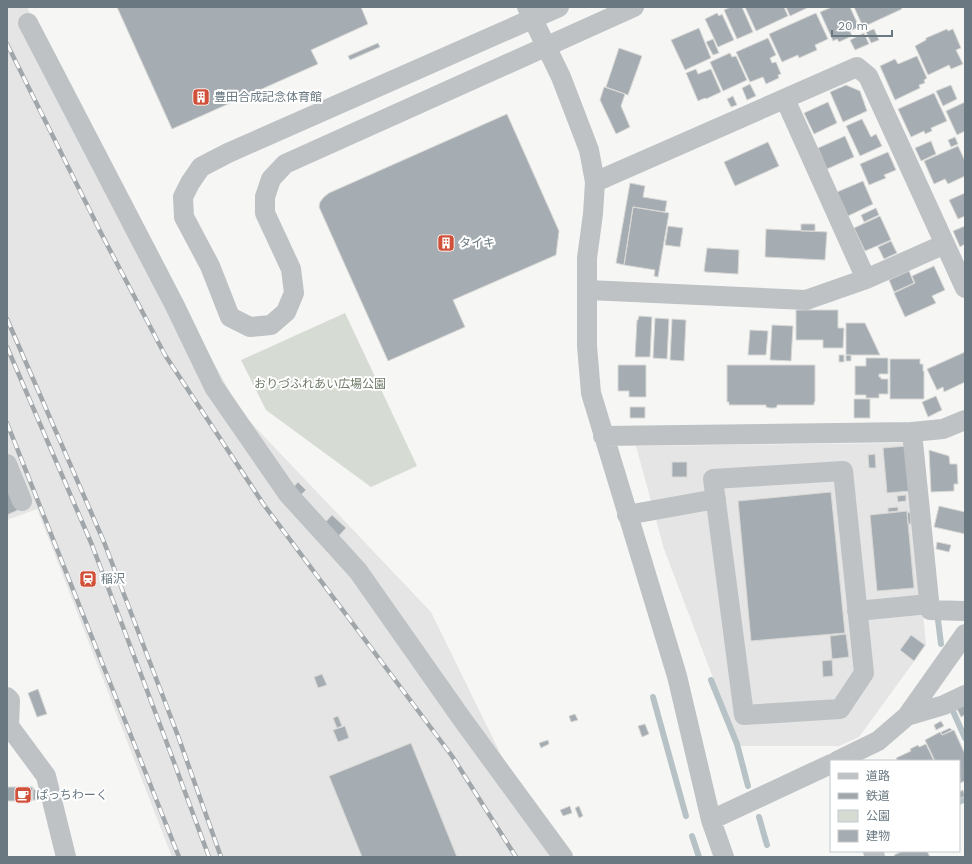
<svg xmlns="http://www.w3.org/2000/svg" width="972" height="864" viewBox="0 0 972 864" font-family="'Work Sans','Noto Sans JP',sans-serif">
<style>
.built{fill:#e4e5e4}
.green{fill:#d6dbd3}
.lines{fill:none;stroke-linecap:round;stroke-linejoin:round}
.stream{stroke:#b6c2c5;stroke-width:6}
.building{fill:#a6adb2;stroke:#d8d8d6}
.minor{stroke:#bec2c5;stroke-width:20}
.rail-casing{stroke:#a0a6aa;stroke-width:4.5}
.rail{stroke:#fff;stroke-width:3;stroke-dasharray:9;stroke-linecap:butt}
.labels{text-anchor:middle;dominant-baseline:central;stroke-width:4;stroke-linejoin:round;paint-order:stroke}
.poi-label{font-size:12px;fill:#697881;stroke:#fff;text-anchor:start}
.park-label{font-size:12px;fill:#6c7967;stroke:#fff}
</style>
<rect width="100%" height="100%" fill="#f6f6f4"/>
<path class="built" d="M7,7H27L108,171L241,412L431,612L506,765L573,857H172L37,509L7,520Z
M907,443L926,645L859,737L839,746H739L664,549L636,446Z"/>
<path class="green" d="M345,313L417,466L371,487L266,410L241,360Z"/>
<g class="lines">
<path class="stream" d="M938,620L941,644
M711,680L737,744L748,786
M653,697L686,816
M952,709L965,738
M959,802L965,799
M759,817L767,845
M692,836L699,857"/>
</g>
<path class="building" d="M117,7H361L368,24L311,50L318,64L172,129Z
M731,7H742L753,32L737,39L724,10Z
M745,7H784L788,16L756,31Z
M786,7H806L807,8L790,16Z
M832,7H850L859,27L850,31L852,36L839,42L837,39L833,41L820,12Z
M854,7H901L902,9L863,27Z
M717,13L719,16L722,14L734,40L718,47L705,19Z
M816,13L828,39L815,45L817,50L799,58L798,55L782,62L769,34Z
M699,28L711,58L685,70L671,40Z
M874,29L879,40L871,43L866,32Z
M947,29L948,31L953,29L961,48L956,50L963,64L951,69L949,65L928,75L915,46L926,40V38Z
M864,33L869,44L855,50L850,40Z
M768,38L776,55L770,58L772,63L776,62L781,74L778,75L779,78L766,84L763,77L750,82L736,52Z
M713,39L719,53L713,55L706,42Z
M378,43L380,47L350,60L348,56Z
M619,48L642,56L628,95L606,87Z
M730,53L732,57L736,56L747,80L723,91L710,62Z
M917,56L927,78L924,80L925,83L919,85L920,88L895,100L880,66L895,59L898,64Z
M696,69L698,74L711,69L721,92L706,99L705,98L698,101L686,73Z
M750,84L756,96L747,100L742,88Z
M846,85L860,91L867,111L843,122L830,92Z
M951,85L957,99L943,106L936,91Z
M604,87L625,94L621,106L630,127L616,134L600,100Z
M934,93L947,121L931,128L932,131L925,134L924,131L911,137L898,109Z
M733,96L737,105L731,107L727,99Z
M828,102L837,123L814,134L804,113Z
M965,102V131L957,135L946,111Z
M507,114L559,231L556,255L453,300L465,327L388,361L319,207L320,202L324,197L329,193Z
M862,119L871,137L876,134L882,146L860,156L846,126Z
M845,136L854,157L827,169L818,148Z
M955,137L958,144L951,147L948,140Z
M931,141L936,154L921,161L915,148Z
M768,142L779,166L735,186L724,162Z
M958,146L965,161V176L948,184L945,179L934,184L924,161Z
M888,152L896,170L884,175L886,178L869,185L860,164Z
M863,181L873,204L848,216L837,192Z
M630,183L645,186L643,197L667,201L665,212L633,207L624,265L616,263Z
M965,193V216L958,219L949,200Z
M633,207L669,213L658,277L654,276L655,270L624,265Z
M876,208L879,215L864,222L861,215Z
M880,216L891,240L865,251L854,228Z
M801,224H815V231H801Z
M668,226L683,228L680,247L665,245Z
M965,226V244L960,247L953,231Z
M766,229L827,232L825,260L765,257Z
M891,241L897,253L884,259L878,247Z
M707,248L739,250L738,274L705,272V271H704Z
M934,266L945,290L932,296L936,303L905,317L894,293L915,283L912,276Z
M909,271L914,283L894,292L889,280Z
M796,310H838V328H844L843,348H823V340H796Z
M639,316L652,317L650,357H635L637,320H638Z
M655,318L669,319L667,359L653,358Z
M672,319L686,320L684,361L670,360Z
M846,323H865L880,355H846Z
M772,325L793,326L791,361L770,360Z
M750,330L768,331L766,355H748Z
M965,352V382L944,392L943,387L937,390L927,369Z
M839,355H844V362H839Z
M846,355H851V361H846Z
M866,358H888V374H879V377H881V379H888V394H879V398H866V395H855V366H866Z
M890,359H920V364H923V371H924V399H890Z
M618,365H646V397H629V391H618Z
M727,365H815V402H814V405H777V407L775,408H770L766,407V405H729V402H727Z
M936,396L942,410L928,417L922,402Z
M854,399H870V418H854Z
M630,407H645V418H630Z
M906,446L910,491L887,493L883,448Z
M929,450L949,456L950,464H957L958,484H954V491L931,492Z
M875,454L876,468H869L868,455Z
M672,462H687V477H672Z
M7,482L18,510L7,515Z
M298,482L306,490L299,497L291,490Z
M831,492L845,633L751,641L738,501Z
M906,495V501L898,502L897,496Z
M939,506L965,512V534L934,527Z
M898,507V511L888,512V508Z
M907,511L914,588L877,591L870,515Z
M910,512L911,524H908L907,513Z
M332,515L346,528L335,540L321,527Z
M937,542L951,545L949,552L936,549Z
M846,634L849,657L832,659L830,636Z
M911,635L925,645L914,661L900,650Z
M832,660L833,676L823,677L822,661Z
M322,674L327,685L318,688L314,677Z
M38,689L47,714L37,717L28,693Z
M963,704L965,708V715L961,717L956,707Z
M575,714L578,720L571,722L569,716Z
M338,716L342,726L337,728L333,718Z
M941,721L944,726L936,730L934,725Z
M645,724L649,734L642,737L638,726Z
M345,726L349,738L338,742L333,730Z
M950,728L952,730L942,735L941,732Z
M954,730L965,754V781L960,783L959,761H935L925,740L940,732L942,735Z
M548,740L549,744L541,748L539,743Z
M411,743L457,857H362L329,776Z
M926,744L934,761H898L896,758L911,751L910,749L918,745L919,747Z
M7,787H33L32,801H7Z
M33,788L39,794V800H33Z
M963,790L965,796L959,799V792Z
M570,806L572,813L563,816L560,810Z
M579,806L583,816L579,818L575,808Z
M903,851H927L930,857H895L894,855Z"/>
<g class="lines">
<path class="minor" d="M527,7L561,77L589,150L595,182L593,214L587,258V346L591,393L677,676L711,820L724,857
M559,7L228,153L201,167L190,183L183,197L184,217L210,266L230,317L250,327L271,325L286,312L294,293L291,269L265,213V197L271,179L285,164L634,7
M28,23L175,306L214,387L288,494L358,571L462,719L563,857
M785,99L866,279
M595,182L857,67L868,76L965,288
M588,290L806,300L866,279L945,244
M912,432L930,610L965,611
M603,436L912,432L943,429L965,420
M7,464L22,501
M843,471L864,673L840,709L744,715L713,479Z
M627,515L716,499
M857,611L929,604
M7,697L10,700L9,726L7,729
M907,716L944,705L965,695
M9,726L46,776L66,857
M837,761L878,741L907,716L965,634
M711,820L831,764
M873,851L875,857"/>
<defs>
<path id="rail" d="M7,44L101,233L165,355L264,505L452,756L516,857
M7,319L104,542L178,736L221,857
M7,347L92,545L165,738L209,857
M7,423L179,857"/>
</defs>
<use href="#rail" class="rail-casing"/>
<use href="#rail" class="rail"/>
</g>
<defs>
<symbol id="building-square" viewBox="-11 -11 22 22"><rect x="-9" y="-9" width="18" height="18" rx="4" fill="#d0503a" stroke="#fff"/><path d="M-4-6H4V6H1V3H-1V6H-4ZM-2.5-4.3h1.7v1.8h-1.7ZM.8-4.3h1.7v1.8H.8ZM-2.5-1h1.7V.8h-1.7ZM.8-1h1.7V.8H.8Z" fill="#fff"/></symbol>
<symbol id="station-square" viewBox="-11 -11 22 22"><rect x="-9" y="-9" width="18" height="18" rx="4" fill="#d0503a" stroke="#fff"/><path d="M-3-6H3Q5-6 5-4V2Q5 4 3 4L4.5 6H3L1.5 4h-3L-3 6H-4.5L-3 4Q-5 4-5 2V-4Q-5-6-3-6ZM-3.5-4v3h7v-3ZM-3.5 1v1.5H-2V1ZM2 1v1.5H3.5V1Z" fill="#fff"/></symbol>
<symbol id="cafe-square" viewBox="-11 -11 22 22"><rect x="-9" y="-9" width="18" height="18" rx="4" fill="#d0503a" stroke="#fff"/><path d="M-5.5-4.5H6V0H3Q3 3.5 0 3.5H-2.5Q-5.5 3.5-5.5 0ZM3-3.2v2h1.7v-2ZM-6 4.5H4V6H-6Z" fill="#fff"/></symbol>
</defs>
<g fill-rule="evenodd">
<use href="#building-square" x="191" y="87" width="20" height="20"/>
<use href="#building-square" x="436" y="233" width="20" height="20"/>
<use href="#station-square" x="78" y="569" width="20" height="20"/>
<use href="#cafe-square" x="13" y="785" width="20" height="20"/>
</g>
<g class="labels">
<g class="poi-label">
<text x="214" y="97">豊田合成記念体育館</text>
<text x="459" y="243">タイキ</text>
<text x="101" y="579">稲沢</text>
<text x="36" y="795">ぱっちわーく</text>
</g>
<g class="park-label">
<text x="320" y="384">おりづふれあい広場公園</text>
</g>
</g>
<rect width="972" height="864" fill="none" stroke="#697881" stroke-width="16"/>
<rect x="830" y="760" width="130" height="92" fill="#ffffff" stroke="#c3c9cd"/>
<rect x="838" y="773" width="20" height="6" fill="#bec2c5" stroke="#c3c9cd"/>
<text x="866" y="780" font-size="12" fill="#697881">道路</text>
<rect x="838" y="793" width="20" height="6" fill="#a0a6aa" stroke="#c3c9cd"/>
<text x="866" y="800" font-size="12" fill="#697881">鉄道</text>
<rect x="838" y="810" width="20" height="12" fill="#d6dbd3" stroke="#c3c9cd"/>
<text x="866" y="820" font-size="12" fill="#697881">公園</text>
<rect x="838" y="830" width="20" height="12" fill="#a6adb2" stroke="#c3c9cd"/>
<text x="866" y="840" font-size="12" fill="#697881">建物</text>
<path d="M832 30v6h60v-6" fill="none" stroke="#697881" stroke-width="2"/>
<text x="838" y="30" font-size="12" fill="#697881" stroke="#ffffff" stroke-width="3" paint-order="stroke">20 m</text>
</svg>
